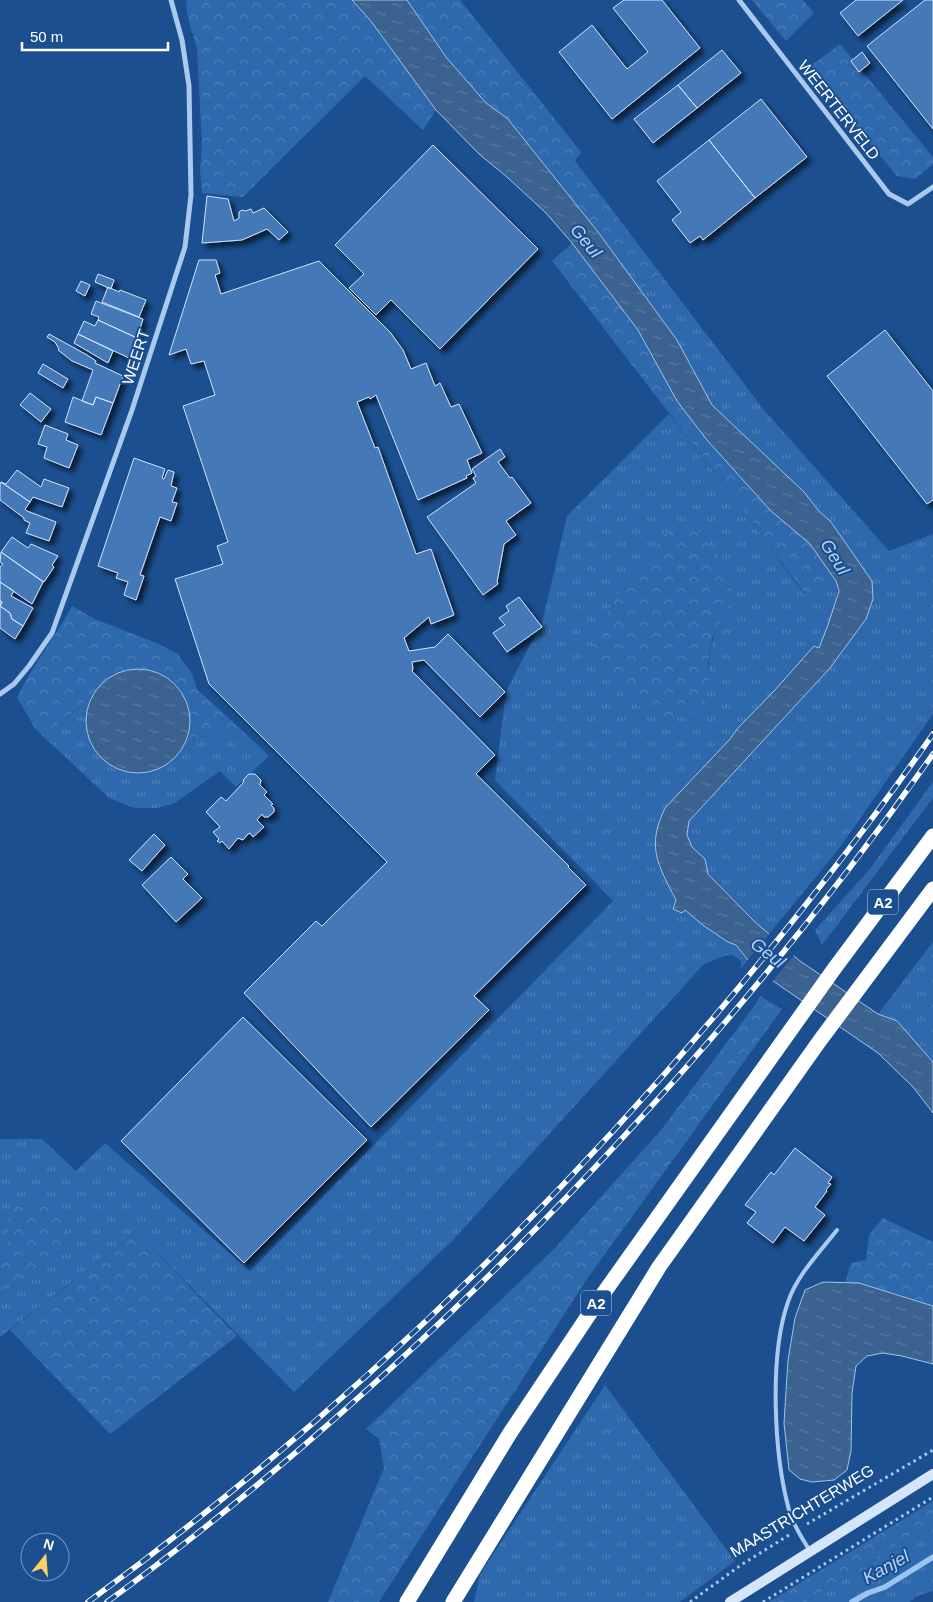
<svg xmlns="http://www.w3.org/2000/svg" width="933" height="1602" viewBox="0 0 933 1602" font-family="Helvetica,sans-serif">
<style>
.grass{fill:url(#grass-tufts);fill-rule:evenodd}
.forest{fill:url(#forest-crowns)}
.water{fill:url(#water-ripples);stroke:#9cc4f0}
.pier{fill:#1b4f8f}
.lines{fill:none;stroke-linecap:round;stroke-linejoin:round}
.stream{stroke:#9cc4f0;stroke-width:5.5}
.building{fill:#4478b7;stroke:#cfe3fa;filter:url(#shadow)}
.path{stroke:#a9c9ee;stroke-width:3;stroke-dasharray:2.5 4;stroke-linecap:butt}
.service{stroke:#a9c9ee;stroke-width:4}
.minor{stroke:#a9c9ee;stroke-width:5}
.secondary{stroke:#d6e6fa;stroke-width:10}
.motorway{stroke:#fff;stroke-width:15}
.rail-casing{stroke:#fff;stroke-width:5.5}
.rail{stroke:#1b4f8f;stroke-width:4;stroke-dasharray:11;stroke-linecap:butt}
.labels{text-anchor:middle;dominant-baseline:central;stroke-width:4;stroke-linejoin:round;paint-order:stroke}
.shield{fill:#1b4f8f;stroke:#bbcadd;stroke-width:1}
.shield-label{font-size:15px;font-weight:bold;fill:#fff}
.street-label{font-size:16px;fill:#fff;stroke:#1b4f8f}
.water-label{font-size:18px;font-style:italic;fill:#b5d3f5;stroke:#1b4f8f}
</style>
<defs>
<pattern id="grass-tufts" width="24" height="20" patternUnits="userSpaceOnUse" patternTransform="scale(1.25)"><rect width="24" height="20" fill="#2e69ad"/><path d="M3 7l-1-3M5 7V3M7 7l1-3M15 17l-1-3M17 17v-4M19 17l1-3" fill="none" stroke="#4d80b9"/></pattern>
<pattern id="forest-crowns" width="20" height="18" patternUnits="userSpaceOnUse" patternTransform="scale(1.25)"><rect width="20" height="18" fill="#2e69ad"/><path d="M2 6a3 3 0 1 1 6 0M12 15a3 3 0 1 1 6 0" fill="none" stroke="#4d80b9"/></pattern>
<pattern id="water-ripples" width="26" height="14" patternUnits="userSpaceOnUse" patternTransform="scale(1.25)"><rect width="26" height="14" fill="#3c6290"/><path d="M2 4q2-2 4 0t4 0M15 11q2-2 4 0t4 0" fill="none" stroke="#597aa1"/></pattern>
<filter id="shadow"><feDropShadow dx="4.5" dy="4.5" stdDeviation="2.5" flood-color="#0009"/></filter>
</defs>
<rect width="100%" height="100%" fill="#1b4f8f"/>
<path class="grass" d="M660,273L764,410L889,551L933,534V714L838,850L768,935L708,873L705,859L692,847L687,835L689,821L830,668L866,619L847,546L831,522L712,405L677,340L641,292Z
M669,414L742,508L804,594L836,581C841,601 826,630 819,649L814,646L775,690L738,728L658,865L676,900V903L704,926L728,942L736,945L748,960L741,968V961L733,955L724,956L704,964L452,1241L294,1392L137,1232L0,1337V1295L63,1249L8,1223L9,1242L7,1250L3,1256L0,1254V1139H42L76,1171L105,1143L250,1271L613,901L495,780L506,692L543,619L567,516ZM651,559L731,601C713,633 707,648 709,685L670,718L643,709L616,687L596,631L616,597Z
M90,699L87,709L141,773C163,771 179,758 188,738L244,732L269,756L236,787L220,771L173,804L157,808H134L109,798L43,736Z
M933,782V798L822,945L815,930L869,870Z
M933,942V1062L897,1021L878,1014Z
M605,1385L735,1561L680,1602H474L480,1574Z
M933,1523V1591L917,1596L910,1602H806Z"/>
<path class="forest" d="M187,0H352L370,20L436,110L423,130L365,76L243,197L202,193L200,170L202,144L197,49L189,22L186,6Z
M407,0H460L581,152L575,161L660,273L641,292L598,232L507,118L486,103L446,57Z
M752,0H803L814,13L786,41Z
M840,44L933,157V164L915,179L897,176L808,68Z
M572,243L638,330L707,440L770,510L810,544L836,581L805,594L742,508L552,261Z
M691,526L704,535L732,575L731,601L712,639L708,662L709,685L705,703L688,716L670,718L643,709L616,687L594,654L592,645L596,631L616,597L651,559L656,546L664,535L676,527Z
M72,606L95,619L159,644L178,654L192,674L197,689L244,732L188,738C193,718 189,700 176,684L95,691L90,699L43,736L34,727L17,697C33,665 55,637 72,606Z
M760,996L782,1009L587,1279L379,1602H328L384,1468L379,1439L366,1429L555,1248L661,1130L755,1005Z
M34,1200L50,1205L60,1213L66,1233L63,1249L0,1295V1254L3,1256C11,1246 7,1236 8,1224C9,1215 13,1209 19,1202Z
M883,1218L933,1242V1306L898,1294L845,1283L851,1263L866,1260L869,1235Z
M137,1232L237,1336L110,1434L10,1330Z
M933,1501V1523L806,1602H769Z"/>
<path class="water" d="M352,0H407L446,57L486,103L507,118L598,232L677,340L712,405L804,492L818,510L831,522L872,581L873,599L866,619L830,668L689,821L687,835L692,847L705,859L708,874L755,922L800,961L878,1014L897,1021L933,1062V1113L913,1087L878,1053L773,981L748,960L736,945L728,942L704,926L685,910L682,913L673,909L676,900C658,865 646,847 665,808L730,739L738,728L775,690L814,646L819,648L828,625L839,591L836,581L810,544L770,510L707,440L677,401L638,330L572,243L546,213L507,177L479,154L436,110L370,20Z
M86 721a52 52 0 1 1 104 0a52 52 0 1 1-104 0Z
M823,1282L859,1283L933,1306V1364L902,1356L883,1353L867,1356L856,1366L852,1393L851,1451L847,1470L834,1480L812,1482L800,1479L789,1470L784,1423L788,1360L795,1318L805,1290Z"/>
<path class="pier" d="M770,933L795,954L771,983L746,962Z"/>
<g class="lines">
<path class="stream" d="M852,1602L868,1593L885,1587L933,1557"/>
</g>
<path class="building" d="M624,0H662L700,48L612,119L559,52L592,25L627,69L648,52L613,8Z
M856,0H903L858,36L840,13Z
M925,0H933V129L867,46Z
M722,50L741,73L697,108L678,85Z
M862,52L870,63L859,72L851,61Z
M678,85L697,108L653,143L634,119Z
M761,99L807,157L755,198L709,140Z
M709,140L755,198L703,240L700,236L690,243L672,220L681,212L657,181Z
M433,145L538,249L440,349L391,300L376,315L349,288L364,274L335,245Z
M207,196L228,199L234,221L239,218V212L242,210L245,211L251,209L253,213L264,208L288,232L279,240L267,229L242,240L202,243Z
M199,260H216L220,273L215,275L221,294L319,261L390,332L403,350L411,369L426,363L435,386L440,383L451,407L459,404L482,453L467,460L472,473L466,476L467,478L418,500L376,395L370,399L369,397L357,402L375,448L378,447L416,554L431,549L454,615L431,624L429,617L404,638L409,651L435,647L448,634L505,692L480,717L424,660L412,662L413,669L412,671L495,755L476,774L569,866L568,867L586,885L474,996L489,1010L371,1127L244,993L316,921L322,926L387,862L209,684L175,579L223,564L217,546L228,542L183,406L215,395L204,361L191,364L186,349L169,355Z
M98,274L114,280L111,289L95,282Z
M81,281L90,285L85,296L76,291Z
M108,287L119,292L120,290L146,300L139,317L102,302Z
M96,301L143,319L137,338L98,320L99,317L91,314Z
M98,320L137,338L129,358L78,334L84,321L95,326Z
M885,330L933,391V500L927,504L827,376Z
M49,334L87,355L96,361L95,363L123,376L113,403L96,397L93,405L82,401L93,370L72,361L58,350L59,349L55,342L47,337Z
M78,334L113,351L108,363L74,343Z
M43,364L68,379L63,388L38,373Z
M30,393L51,409L41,422L20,405Z
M73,397L93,405L96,397L113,403L101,435L65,422Z
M45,425L68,434L66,440L78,445L69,468L44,458L47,447L38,444Z
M500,449L505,457L498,462L510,478L512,477L531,503L506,521L516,535L504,544L497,582L498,584L483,595L427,517L476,483L473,478L476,476L472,469Z
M134,458L165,469L162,478L164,479L168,470L174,472L171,486L177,488L172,502L177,503L171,521L160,517L140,575L144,576L136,600L124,595L128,582L116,578L118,573L98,566Z
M17,470L41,487L44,479L69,488L62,507L33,497L30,502L1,482L6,484Z
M1,482L30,502L25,509L27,511L56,522L49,541L26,533L30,523L24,520V518L0,500V485Z
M12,537L28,548L31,544L58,556L52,565L54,567L44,582L1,552Z
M1,552L43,582L32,604L0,582V567L3,564L0,562Z
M0,582L14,591L11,596L33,608L23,626L12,619L10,613L0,606L2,602L0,601Z
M519,597L542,627L507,652L493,633L505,625L499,618L509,611L506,606Z
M0,601L2,602L0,606L10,613L12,619L23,626L15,639L0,628Z
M249,774H255L261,780L260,785L267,792L264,795L273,804L271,805L274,808V812L268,817H264L262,814L257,820L264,827L253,837L250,833L248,834L243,840L238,838L229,849L222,841L220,843L217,841L219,839L213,832L220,827L206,812L221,797L226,801L243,783L244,779Z
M154,834L165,845L142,871L129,860Z
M171,857L188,874L183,879L202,898L176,922L142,885Z
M243,1017L367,1140L244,1263L121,1141Z
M795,1148L832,1177L828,1183L831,1184L826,1190L827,1191L815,1207L825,1215L804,1241L785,1227L773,1243L747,1223L756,1212L745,1205L771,1172L774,1175Z"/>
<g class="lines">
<path class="path" d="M807,1524L933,1450
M690,1602L741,1565L789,1535
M763,1602L933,1497"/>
<path class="service" d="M810,1551C802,1538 793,1525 789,1510C774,1455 769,1356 788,1302C797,1275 820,1252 837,1230"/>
<path class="minor" d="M739,0L889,194L908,204L933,187
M0,694L14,684L29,666L52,633L132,410L185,247L191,195L189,86L182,40L171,0"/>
<path class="secondary" d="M730,1602L933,1474"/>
<path class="motorway" d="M407,1602L510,1433L598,1301L834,969L933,836
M453,1602L659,1267L821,1039L933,889"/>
<defs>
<path id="rail" d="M88,1602C338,1420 563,1202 759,963C820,888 878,813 933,734
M107,1602C236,1508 357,1403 471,1293C641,1128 797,948 933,754"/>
</defs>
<use href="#rail" class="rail-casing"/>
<use href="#rail" class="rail"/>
</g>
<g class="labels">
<g class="shield">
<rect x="868" y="889.5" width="30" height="25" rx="4"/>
<rect x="581" y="1290.5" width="30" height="25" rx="4"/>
</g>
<g class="shield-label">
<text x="883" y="902">A2</text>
<text x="596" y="1303">A2</text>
</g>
<g class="street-label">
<text transform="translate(839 110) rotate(52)">WEERTERVELD</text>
<text transform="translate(136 357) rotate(-72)">WEERT</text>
<text transform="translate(802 1511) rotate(-31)">MAASTRICHTERWEG</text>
</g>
<g class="water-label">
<text transform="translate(586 241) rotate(50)">Geul</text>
<text transform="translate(835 557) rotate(58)">Geul</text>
<text transform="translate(768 953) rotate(37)">Geul</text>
<text transform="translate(886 1567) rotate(-29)">Kanjel</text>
</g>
</g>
<g transform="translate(45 1557) rotate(17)"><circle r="24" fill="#1b4f8f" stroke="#7695bc"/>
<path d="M0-4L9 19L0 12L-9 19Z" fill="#ffd166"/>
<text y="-8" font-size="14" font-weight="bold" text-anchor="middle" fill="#ffffff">N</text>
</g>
<path d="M22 42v8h146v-8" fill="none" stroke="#ffffff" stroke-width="2.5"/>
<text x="30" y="42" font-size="15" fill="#ffffff" stroke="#1b4f8f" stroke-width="4" paint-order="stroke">50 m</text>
</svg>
